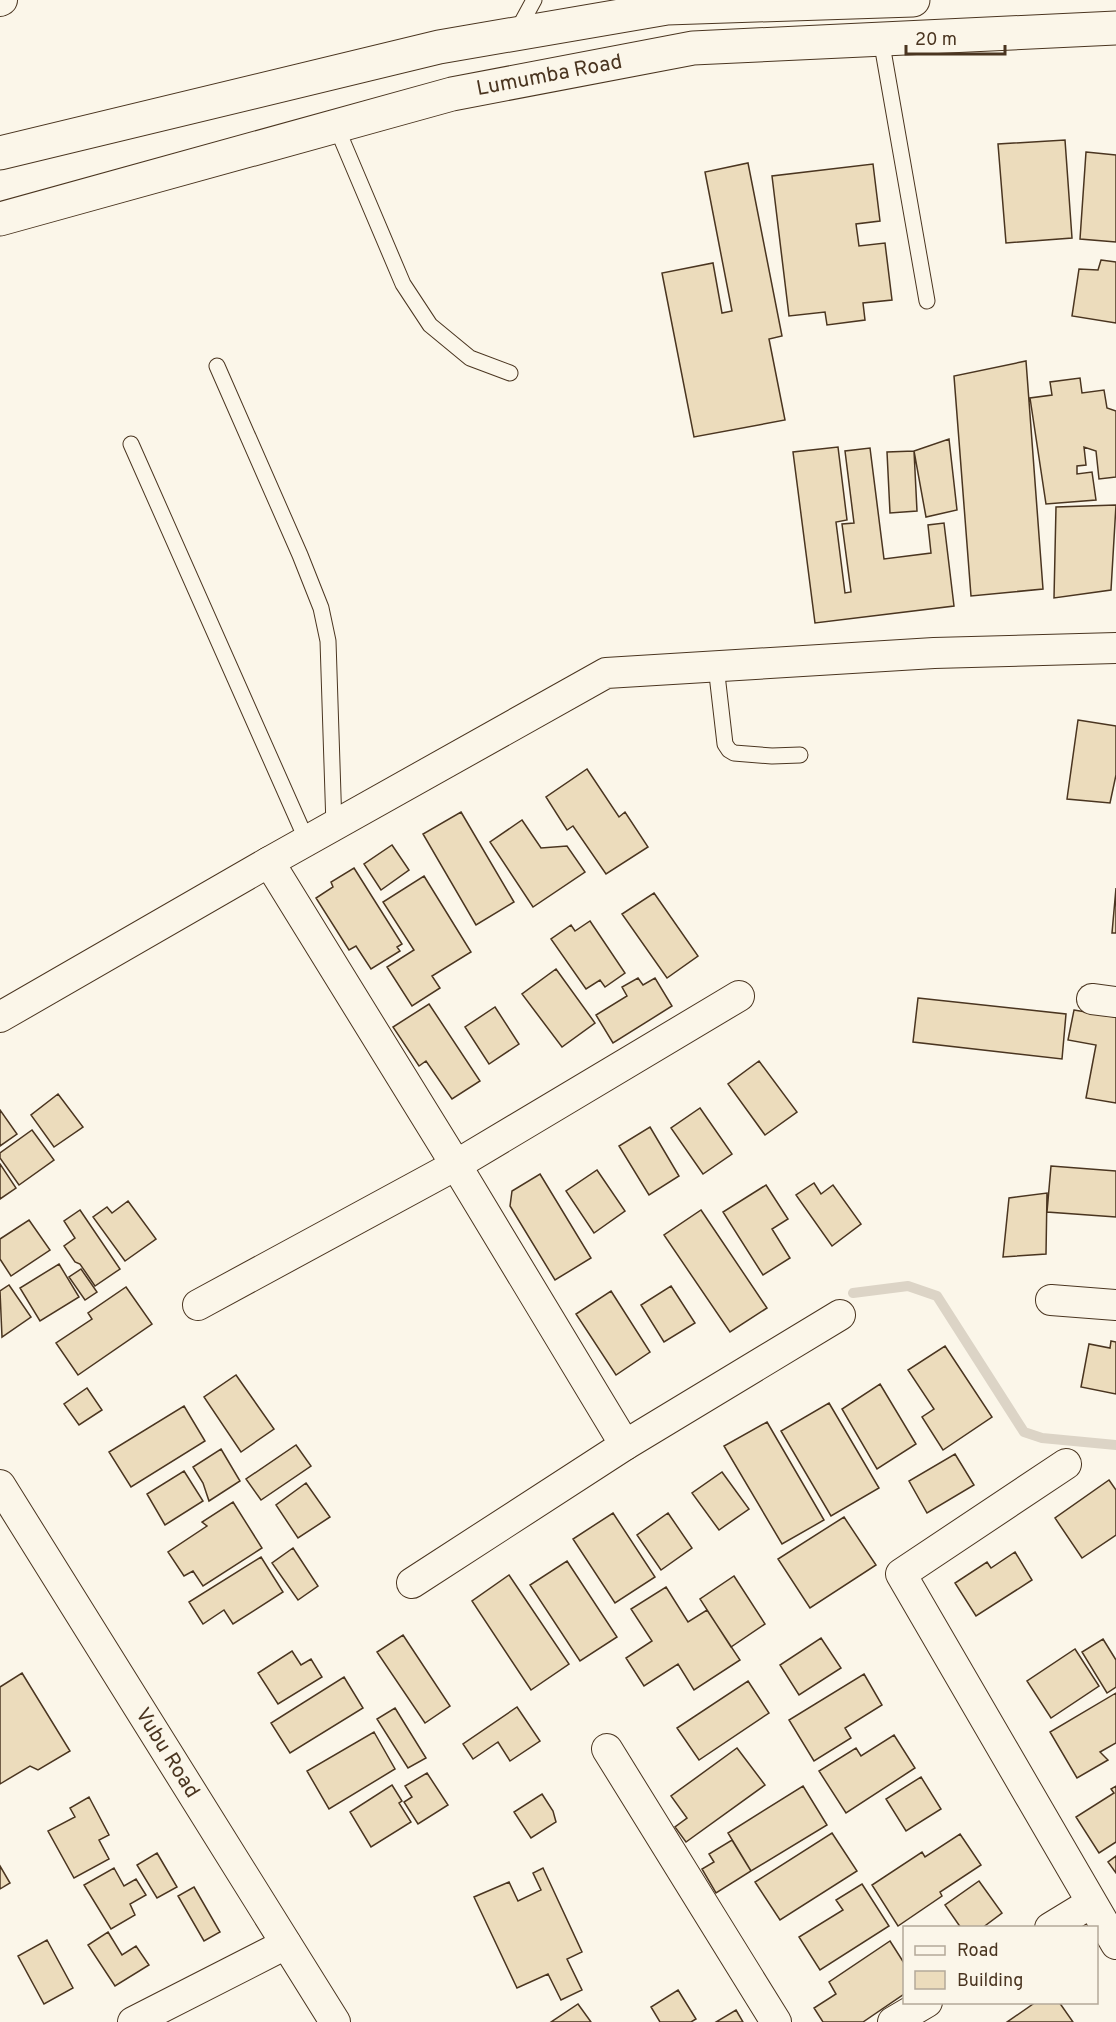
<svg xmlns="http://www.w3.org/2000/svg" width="1116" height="2022" viewBox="0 0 1116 2022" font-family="Overpass,sans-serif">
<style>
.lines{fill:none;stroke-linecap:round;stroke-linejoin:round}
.stream{stroke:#dcd4c6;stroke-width:10}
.building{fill:#ecdcbc;stroke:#4a3520;stroke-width:1.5}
.service-casing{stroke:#4a3520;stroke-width:17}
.minor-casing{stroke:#4a3520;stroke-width:32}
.primary-casing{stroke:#4a3520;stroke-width:35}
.service{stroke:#fbf6e9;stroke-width:15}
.minor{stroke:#fbf6e9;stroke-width:30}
.primary{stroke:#fbf6e9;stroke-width:33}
.labels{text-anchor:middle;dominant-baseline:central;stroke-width:4.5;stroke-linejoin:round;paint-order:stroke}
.street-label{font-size:21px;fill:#4a3520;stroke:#fbf6e9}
</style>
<rect width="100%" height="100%" fill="#fbf6e9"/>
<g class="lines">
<path class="stream" d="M853,1293L908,1286L937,1296L1024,1432L1042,1438L1116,1445"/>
</g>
<path class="building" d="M1065,140L1072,238L1006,243L998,144Z
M1086,152L1116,155V242L1080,239Z
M748,163L782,336L769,339L785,420L694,437L662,273L713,263L722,313L732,311L705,172Z
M873,164L880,221L856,224L859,246L885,243L892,300L863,303L865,320L827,325L825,312L789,316L772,176Z
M1101,260L1116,262V323L1072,316L1079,269L1098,270Z
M1026,361L1043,589L971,596L954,376Z
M1080,378L1082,393L1104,390L1107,408L1116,411V477L1099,479L1096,451L1084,447L1086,465L1077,466V474L1092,472L1096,500L1046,504L1030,398L1052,395L1050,382Z
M949,439L957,510L926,517L914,451Z
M838,447L847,520L836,522L845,593L851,592L842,524L854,523L845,451L870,448L884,559L931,553L928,525L944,523L954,606L815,623L793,452Z
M914,451L917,511L890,513L887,452Z
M1116,505L1111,590L1054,598L1056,507Z
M1078,720L1116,726V775L1110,803L1067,799Z
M587,769L619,817L625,812L648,847L606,874L573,826L567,830L546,797Z
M461,812L514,902L476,925L423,834Z
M522,820L541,848L567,846L585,872L533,907L490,842Z
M392,845L409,870L381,890L364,864Z
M354,868L402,944L397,947L400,951L371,969L356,946L349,950L316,898L333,887L331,882Z
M424,876L471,952L432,976L440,988L412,1006L387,967L414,950L383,902Z
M1116,888V933H1112Z
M654,893L698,956L667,978L622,914Z
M590,921L625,973L605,987L600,980L586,989L551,939L571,925L575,931Z
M556,969L595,1023L562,1047L522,994Z
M638,978L643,985L655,978L672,1006L613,1043L596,1015L627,996L622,987Z
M918,998L1066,1014L1062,1059L913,1042Z
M429,1004L480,1081L452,1099L426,1061L419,1066L393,1027Z
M495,1007L519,1044L489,1064L465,1027Z
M1074,1010L1116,1017V1103L1086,1098L1096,1045L1068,1040Z
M759,1061L797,1112L765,1135L728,1084Z
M58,1094L83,1127L54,1147L31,1115Z
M700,1108L732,1154L703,1174L671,1128Z
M0,1110L17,1134L0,1146Z
M650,1127L679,1176L649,1195L619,1146Z
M32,1130L54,1160L19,1185L0,1158V1153Z
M0,1164L16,1188L0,1199Z
M1051,1166L1116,1171V1217L1047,1212Z
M597,1170L625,1211L594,1233L566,1191Z
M540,1174L591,1258L555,1280L510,1206L512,1191Z
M814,1183L821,1194L833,1185L861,1224L832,1246L796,1195Z
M766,1185L788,1219L772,1229L790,1258L763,1275L723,1212Z
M1047,1193L1046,1254L1003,1257L1009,1198Z
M128,1201L156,1239L125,1261L93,1217L107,1207L112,1213Z
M80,1210L120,1269L95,1286L80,1264L75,1262L64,1246L75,1238L64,1221Z
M701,1210L767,1308L730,1332L664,1235Z
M29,1220L50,1250L11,1276L0,1259V1239Z
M59,1264L79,1297L40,1321L20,1288Z
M81,1269L97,1292L85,1300L69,1277Z
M9,1285L31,1317L2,1337L0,1291Z
M671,1286L695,1323L664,1342L641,1305Z
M126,1287L152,1324L78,1375L56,1343L92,1319L88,1313Z
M611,1291L650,1352L616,1375L576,1314Z
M1111,1341L1116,1342V1394L1081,1387L1089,1344L1110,1348Z
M945,1346L992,1417L943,1450L922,1417L934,1409L908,1370Z
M236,1375L274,1429L241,1452L204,1397Z
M880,1384L916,1444L877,1469L842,1409Z
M87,1388L102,1410L79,1425L64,1404Z
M829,1403L879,1488L831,1516L781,1431Z
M184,1406L205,1441L131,1487L109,1452Z
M767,1422L824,1520L782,1544L724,1446Z
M296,1445L311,1466L261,1500L246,1479Z
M221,1449L240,1481L209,1501L203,1483L193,1467Z
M955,1454L974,1485L927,1513L909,1481Z
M184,1471L203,1501L165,1525L147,1494Z
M722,1472L749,1509L719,1530L692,1493Z
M1109,1480L1116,1490V1535L1082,1558L1055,1518Z
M306,1483L330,1517L298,1538L276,1505Z
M233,1502L262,1548L203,1586L193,1571L184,1576L168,1552L207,1526L202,1522Z
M613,1513L655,1577L615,1603L573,1539Z
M668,1513L692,1548L661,1570L637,1535Z
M844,1517L876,1565L810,1608L778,1559Z
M293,1548L318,1586L298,1600L272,1563Z
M1015,1552L1032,1580L976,1616L955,1583L987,1562L991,1568Z
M261,1557L283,1592L233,1624L224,1610L203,1624L189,1602Z
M567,1561L617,1637L580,1661L530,1585Z
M509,1575L569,1664L531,1690L472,1601Z
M734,1576L765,1624L731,1647L700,1599Z
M666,1587L688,1622L707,1610L740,1660L694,1690L678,1664L644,1686L626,1658L652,1641L631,1609Z
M403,1635L450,1706L425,1723L377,1652Z
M821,1638L841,1668L799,1695L780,1665Z
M1103,1639L1116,1660V1687L1107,1693L1082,1652Z
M1075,1649L1099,1686L1051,1718L1027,1681Z
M292,1651L301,1665L311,1659L322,1677L278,1704L258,1673Z
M22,1673L70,1751L38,1770L30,1766L0,1784V1687Z
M864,1674L882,1705L845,1728L851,1738L814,1761L789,1720Z
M344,1677L363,1708L290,1753L271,1723Z
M748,1681L769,1713L699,1760L677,1728Z
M1116,1693V1743L1100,1752L1108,1760L1077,1778L1050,1732Z
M517,1707L540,1741L510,1761L498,1742L473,1759L463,1744Z
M395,1708L426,1758L408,1768L377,1719Z
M374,1732L395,1769L329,1809L307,1771Z
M894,1735L915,1768L846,1813L819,1771L856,1748L861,1756Z
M737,1748L765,1785L686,1842L675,1827L687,1818L671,1796Z
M427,1773L448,1805L418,1824L404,1802L412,1797L405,1786Z
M921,1777L941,1809L906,1831L886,1799Z
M392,1785L402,1801L399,1803L411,1822L371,1847L350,1812Z
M803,1786L827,1825L751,1871L728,1833Z
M1116,1786V1842L1099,1853L1076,1817L1114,1793L1111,1789Z
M542,1794L553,1811L556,1822L531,1838L514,1812Z
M89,1797L109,1835L99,1840L109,1859L74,1878L48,1831L75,1817L70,1808Z
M832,1833L857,1871L780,1920L755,1882Z
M960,1834L981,1865L940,1892L942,1896L898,1926L872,1885L922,1852L925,1857Z
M732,1840L751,1871L716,1893L702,1869L714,1862L709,1854Z
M157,1853L177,1887L157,1898L137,1865Z
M1116,1856V1873L1108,1862Z
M0,1866L10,1883L0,1889Z
M114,1868L124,1886L136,1879L146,1895L130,1904L135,1915L111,1929L84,1885Z
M543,1868L582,1952L567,1959L582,1990L561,2000L548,1974L517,1988L474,1897L509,1882L518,1901L541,1890L533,1873Z
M979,1881L1002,1913L982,1928H961L945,1905Z
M862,1884L889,1926L820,1970L799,1937L843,1910L836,1900Z
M194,1887L220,1932L204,1941L178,1896Z
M108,1932L122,1955L136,1946L149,1965L115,1986L88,1945Z
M47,1940L73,1988L44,2004L18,1956Z
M890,1941L904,1963V1994L863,2022H823L814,2008L836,1994L829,1982Z
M678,1990L696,2019L691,2022H660L651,2007Z
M1036,2002H1059L1073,2022H1007Z
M578,2004L591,2022H551Z
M736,2010L743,2022H716Z"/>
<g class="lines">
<defs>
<path id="service" d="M516,33L534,0
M881,39L927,301
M336,126L403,284L430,325L470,358L510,373
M217,366L300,555L321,608L328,641L334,826
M131,444L307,841
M716,666L725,744L729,750L734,753L772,756L800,755"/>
<g id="minor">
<path d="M0,1L2,0"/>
<path d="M269,862L456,1165L625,1445"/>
<path d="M1092,999L1116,1002"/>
<path d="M0,1017L269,862L606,673L934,653L1116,648"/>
<path d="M1051,1300L1116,1305"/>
<path d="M198,1305L456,1165L739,996"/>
<path d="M1066,1464L901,1574L1116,1944"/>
<path id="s1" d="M0,1485L335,2022"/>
<path d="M412,1583L625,1445L840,1315"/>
<path d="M607,1749L776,2022"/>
<path d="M1050,1928L1091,1903"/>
<path d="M133,2022L286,1944"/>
<path d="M893,2022L927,2002"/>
</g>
<g id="primary">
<path d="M0,153L439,47L667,8L913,0"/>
<path id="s2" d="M0,219L452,94L693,48L1116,28"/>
</g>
</defs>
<use href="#service" class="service-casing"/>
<use href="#minor" class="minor-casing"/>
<use href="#primary" class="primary-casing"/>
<use href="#service" class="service"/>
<use href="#minor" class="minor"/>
<use href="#primary" class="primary"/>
</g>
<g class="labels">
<g class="street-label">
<text stroke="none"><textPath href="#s2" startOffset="568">Lumumba Road</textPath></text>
<text stroke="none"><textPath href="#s1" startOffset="316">Vubu Road</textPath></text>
</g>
</g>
<rect x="903" y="1926" width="195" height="78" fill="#fbf6e9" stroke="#b4a999" stroke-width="1.5"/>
<rect x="915" y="1946" width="30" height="9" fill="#fbf6e9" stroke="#b4a999" stroke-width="1.5"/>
<text x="957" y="1956" font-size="18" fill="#4a3520">Road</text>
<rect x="915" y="1971" width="30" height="18" fill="#ecdcbc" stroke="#b4a999" stroke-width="1.5"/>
<text x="957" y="1986" font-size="18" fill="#4a3520">Building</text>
<path d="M906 45v9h99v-9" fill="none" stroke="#4a3520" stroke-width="3"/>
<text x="915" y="45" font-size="18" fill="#4a3520" stroke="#fbf6e9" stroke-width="4.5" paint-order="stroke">20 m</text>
</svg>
